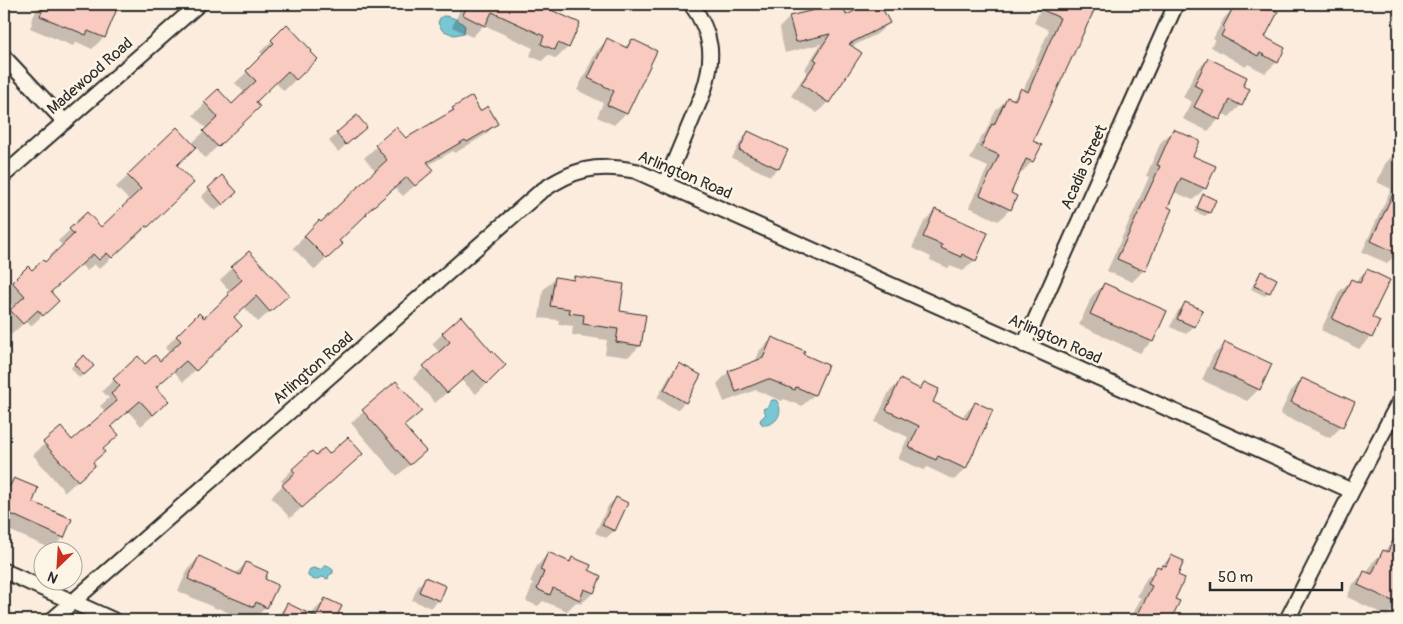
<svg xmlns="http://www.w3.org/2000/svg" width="1403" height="624" viewBox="0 0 1403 624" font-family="Pangolin,sans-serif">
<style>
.water{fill:#78c7d5;stroke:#598991}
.shadow{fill:#0003}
.building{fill:#f9cabf;stroke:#2b2b2b}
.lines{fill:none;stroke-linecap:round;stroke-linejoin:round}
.street-casing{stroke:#2b2b2b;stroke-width:18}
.street{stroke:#fcf5e5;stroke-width:14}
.labels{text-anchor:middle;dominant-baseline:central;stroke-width:5;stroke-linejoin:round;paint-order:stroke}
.street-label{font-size:16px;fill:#2b2b2b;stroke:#fcf5e5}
</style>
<rect width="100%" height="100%" fill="#fbecdd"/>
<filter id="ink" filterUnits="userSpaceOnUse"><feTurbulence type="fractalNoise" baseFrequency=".02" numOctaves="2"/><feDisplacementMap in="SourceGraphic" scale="10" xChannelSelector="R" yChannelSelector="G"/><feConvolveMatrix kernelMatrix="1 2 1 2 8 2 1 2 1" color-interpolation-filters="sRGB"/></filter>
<g filter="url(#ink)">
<path class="water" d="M443,16C451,16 460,20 465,26L464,33L454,35L442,30L438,23L440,18Z
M772,400H776C785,411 777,425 764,425L761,423L760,420L766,414L763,409L768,407L769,404Z
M324,566H328L333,570V573L329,575L328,579L322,577L314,580L308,576V573L310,569L314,568L320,570Z"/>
<path class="shadow" d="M39,4H118L104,37L92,49L77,42L73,46L30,28L32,23L31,22Z
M447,4H534L578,24L568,47L556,59L548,55L542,61L530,56L533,48L484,25L472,37L452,27L460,10Z
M872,4H879L889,23L877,34L851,47L828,102L817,113L791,96L807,72L804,70L821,44L785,53L779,28L790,17H845Z
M1043,4H1096L1032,141L1040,145L1032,162L1021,173H1019L1009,193L1010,209L998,221L969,207L988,167L970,159L981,137L985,133L996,110L1008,98L1011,100L1021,90L1023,91L1049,30L1034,23Z
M1233,4H1270L1267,8L1263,38L1277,62L1265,73L1248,64L1246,67L1211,47L1215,39H1213L1224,18L1229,13Z
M287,26L316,59L284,91L275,82L254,103L247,119L205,158L195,146L175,165L181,195L135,238L134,237L99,269L94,264L87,271L80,264L50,293L46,312L31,326L26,321L11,335L4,328V318L14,308L4,297V291L28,268L32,272L45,264L63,246L58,241L70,230L101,229L130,201L116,187L128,176L191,144L207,129L193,115L218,91L232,106L245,93L235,83L264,56L260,52Z
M607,40L624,48L632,40L656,51L626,113L614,125L597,117L603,103L577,90L596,52Z
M1208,59L1241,87V105L1229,117L1222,113L1219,119L1208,131L1183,119L1192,102L1183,97L1196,71Z
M453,109L479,112L496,124L485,135L455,153L453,151L428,165L420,181L403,196L395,188L365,214L338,241L341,244L315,270L293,248L319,222L321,224L376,172L364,158L396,129L406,140L444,118Z
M1173,131L1192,157L1205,188L1193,200L1174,192L1167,208L1170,209L1144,270L1132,282L1107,271L1149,177L1146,176L1161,142Z
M748,133L778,168L770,176L732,158L741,141Z
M337,134H358L338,152L329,141Z
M1395,153L1399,155V249L1398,253L1387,263L1362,252L1391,189L1377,182L1385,164Z
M209,189L228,199L215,211L201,197Z
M1204,196L1214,200L1209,213L1205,216L1195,212L1200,199Z
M935,210L975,260L963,271L950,266L948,268L930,260L931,257L912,248L924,222Z
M249,252L276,306L258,322L244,307L232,318L240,326L183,382L174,371L155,387L167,401L156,413L141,426L128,411L110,427L102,450L92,463L94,466L65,492L33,455L61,429L72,442L106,412L100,406L109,398L102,391L114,380L145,366L160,363L170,353L165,348L176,336L204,320L231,292L220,280Z
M1367,270L1371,337L1359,349L1321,330L1339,292L1351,281L1355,282Z
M1262,273L1269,292L1265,296L1251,289L1258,276Z
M575,277L619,312L640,346L628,357L605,354L607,340L572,335L573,326L558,324L559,320L539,318L543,290L555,278L572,280Z
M1104,284L1152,341L1140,353L1079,325L1092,296Z
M1186,303L1194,326L1186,334L1170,327L1178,311Z
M443,333L491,353L505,365L476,394L461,380L435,403L413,378L440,353L432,344Z
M772,339L802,354L826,365L814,395L802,406L784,399L782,401L756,390L724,402L717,384L728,372L755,362L760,350Z
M1225,344L1259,389L1247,401L1202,380L1213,355Z
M74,364L89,370L79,378L71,368Z
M679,364L685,402L677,410L657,398L672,372Z
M1302,379L1342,426L1330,438L1280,414L1291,391Z
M901,381L918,389L924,383L931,403L963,418L964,414L976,403L965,469L954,480L927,467L924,470L898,459L908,437L875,422L889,392Z
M395,383L403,427L425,451L397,476L351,423Z
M362,454L290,518L271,497L284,484L281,481L293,469L315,456Z
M14,479L31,502L63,537L52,549L4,528V485L7,486Z
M616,498L626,503L614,531L606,538L595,533L608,506Z
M1393,542L1399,545V603L1387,616L1347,597L1353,584L1365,572L1367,573L1372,563Z
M548,554L568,562L572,558L587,571L600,576L593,593L581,604L576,602L567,611L543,601L538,606L526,601L533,584L530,582L537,566Z
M1172,556L1177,576L1170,618L1168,620H1130L1141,598L1137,596L1146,579L1157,568H1159Z
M199,557L235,574L246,563L264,579L266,607L255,618L245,614L241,618L218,608L217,609L178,591L188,569Z
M426,578L439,600L431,608L412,600L418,586Z
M326,599L341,606L334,620H274L276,617L287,605L311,616L314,611Z"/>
<path class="building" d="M45,4H119L105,38L88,31L86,35L40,16Z
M468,4H538L580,23L569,48L558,43L555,50L541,44L544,36L492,12L485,26L463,15Z
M839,4H843L846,15L869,4H880L890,23L849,44L862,53L829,103L801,84L817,61L814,59L830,34L796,42L789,16Z
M1030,4H1097L1033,141L1042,145L1033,162L1026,159L1011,193L1017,196L1011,210L980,195L999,155L981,147L992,124L994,125L1007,97L1015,100L1021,88L1028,92L1060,18Z
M1235,4H1261L1278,12L1265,37L1285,48L1278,63L1260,53L1258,56L1221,36L1225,28L1223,27Z
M287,24L312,51L311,52L318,59L296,80L288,71L256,102L260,107L218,147L203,131L218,117L204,102L218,89L232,104L256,81L246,71L274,43L271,40Z
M607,38L627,48L632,39L657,51L627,114L607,105L614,91L588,78Z
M1208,58L1247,77L1243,86L1250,89L1242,106L1230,100L1220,120L1194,107L1203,90L1194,85Z
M472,96L480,111L488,106L498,124L467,142L465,140L427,162L434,170L415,186L407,177L366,213L367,214L339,241L343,244L327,259L304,236L319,220L321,222L364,181L387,160L375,145L396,127L406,138L454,110L452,108Z
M357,115L367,127L346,145L336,133Z
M177,127L196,147L177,165L194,183L148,227L146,226L112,258L107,253L99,260L93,254L51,292L59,301L43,316L38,310L23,324L10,310L25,296L12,282L28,266L32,270L43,260L45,262L74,234L69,229L87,212L101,227L141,189L127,175Z
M1173,129L1200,141L1193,156L1216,166L1206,189L1181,178L1168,207L1172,209L1145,271L1117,259L1160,166L1157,165Z
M748,131L788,150L779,169L739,150Z
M222,175L237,192L223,205L208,188Z
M1399,181V254L1371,241Z
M1203,194L1216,200L1210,213L1197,208Z
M935,209L988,233L976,261L962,254L961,257L941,248L942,245L923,237Z
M249,251L289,295L270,312L256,296L234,317L242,326L196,371L186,361L156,387L169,401L153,415L140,401L111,426L119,435L103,449L105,452L93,462L95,466L78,481L43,442L61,427L72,440L117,401L111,394L120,386L113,379L138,356L145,364L155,355L160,361L181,341L176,336L199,313L204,318L229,295L227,293L242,280L231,267Z
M1367,269L1390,280L1372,317L1380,321L1372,338L1332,319L1351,279L1360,283Z
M1261,271L1277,279L1270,293L1254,286Z
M574,276L624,284L620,311L646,315L641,346L616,342L618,329L583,324L584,315L569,313L570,309L550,306L555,277L574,280Z
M1104,283L1167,311L1153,342L1090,314Z
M1185,302L1203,310L1195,327L1177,319Z
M461,316L492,352V351L506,365L487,384L473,370L447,393L423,366L450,342L442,333Z
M772,337L805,351L803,354L828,365L815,395L796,387L795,390L768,379L736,392L728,371L763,358Z
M1225,342L1272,364L1260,390L1213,368Z
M84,355L94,366L84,375L74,364Z
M679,363L701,375L686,403L664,390Z
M1302,378L1355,402L1343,427L1291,402Z
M900,379L920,389L924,382L939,389L933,402L967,419L975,402L993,410L966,469L938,456L936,460L909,447L919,426L886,410Z
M396,381L422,411L404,426L426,451L410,465L362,410Z
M348,437L363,454L302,508L282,485L295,473L292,469L312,451L316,455L324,448L329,454Z
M14,478L38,488L33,502L72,519L64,538L4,511V483L10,486Z
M616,497L628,503L615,531L602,525Z
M1399,526V604L1358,585L1364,571L1372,574L1383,550L1388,552Z
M548,552L570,562L572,557L591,565L589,570L601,576L594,593L584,589L580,600L553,588L550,595L537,589L544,572L540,570Z
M1171,555L1184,561L1178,575L1185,578L1175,599L1180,601L1171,619L1163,615L1161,620H1135L1152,586L1148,584L1157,566L1161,568L1162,565L1166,566Z
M199,556L240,575L246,562L268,572L265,579L278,585L267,608L256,602L254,607L230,597V598L188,579Z
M425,577L446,586L440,601L419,592Z
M325,598L342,606L335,620H279L287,603L316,617Z"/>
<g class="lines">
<defs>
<path id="street" d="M4,57L65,122
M4,175L199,4
M665,184L703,93C715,58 713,34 691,4
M1024,345L1176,4
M4,571L113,620
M52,620L540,192C573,169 596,163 636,171L1352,491
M1287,620L1352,491L1399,402"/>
</defs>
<use href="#street" class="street-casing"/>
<use href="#street" class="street"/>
</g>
</g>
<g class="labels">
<g class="street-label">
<text transform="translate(90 76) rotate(-41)">Madewood Road</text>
<text transform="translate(1084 167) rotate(-66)">Acadia Street</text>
<text transform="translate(685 175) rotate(23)">Arlington Road</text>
<text transform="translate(1055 339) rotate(24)">Arlington Road</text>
<text transform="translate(313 368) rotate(-41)">Arlington Road</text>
</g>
</g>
<rect width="1403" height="624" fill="none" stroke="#fcf5e5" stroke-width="20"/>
<rect x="10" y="10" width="1383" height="604" fill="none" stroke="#2b2b2b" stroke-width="2" filter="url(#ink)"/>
<g transform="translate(58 566) rotate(205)"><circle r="24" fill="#fcf5e5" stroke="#a8a49b"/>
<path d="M0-4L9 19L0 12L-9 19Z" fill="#c8321e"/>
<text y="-8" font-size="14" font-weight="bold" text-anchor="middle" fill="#2b2b2b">N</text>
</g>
<path d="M1210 582v8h132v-8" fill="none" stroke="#2b2b2b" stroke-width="2.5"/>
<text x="1218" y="582" font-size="15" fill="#2b2b2b" stroke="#fcf5e5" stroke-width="4" paint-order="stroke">50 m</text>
</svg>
